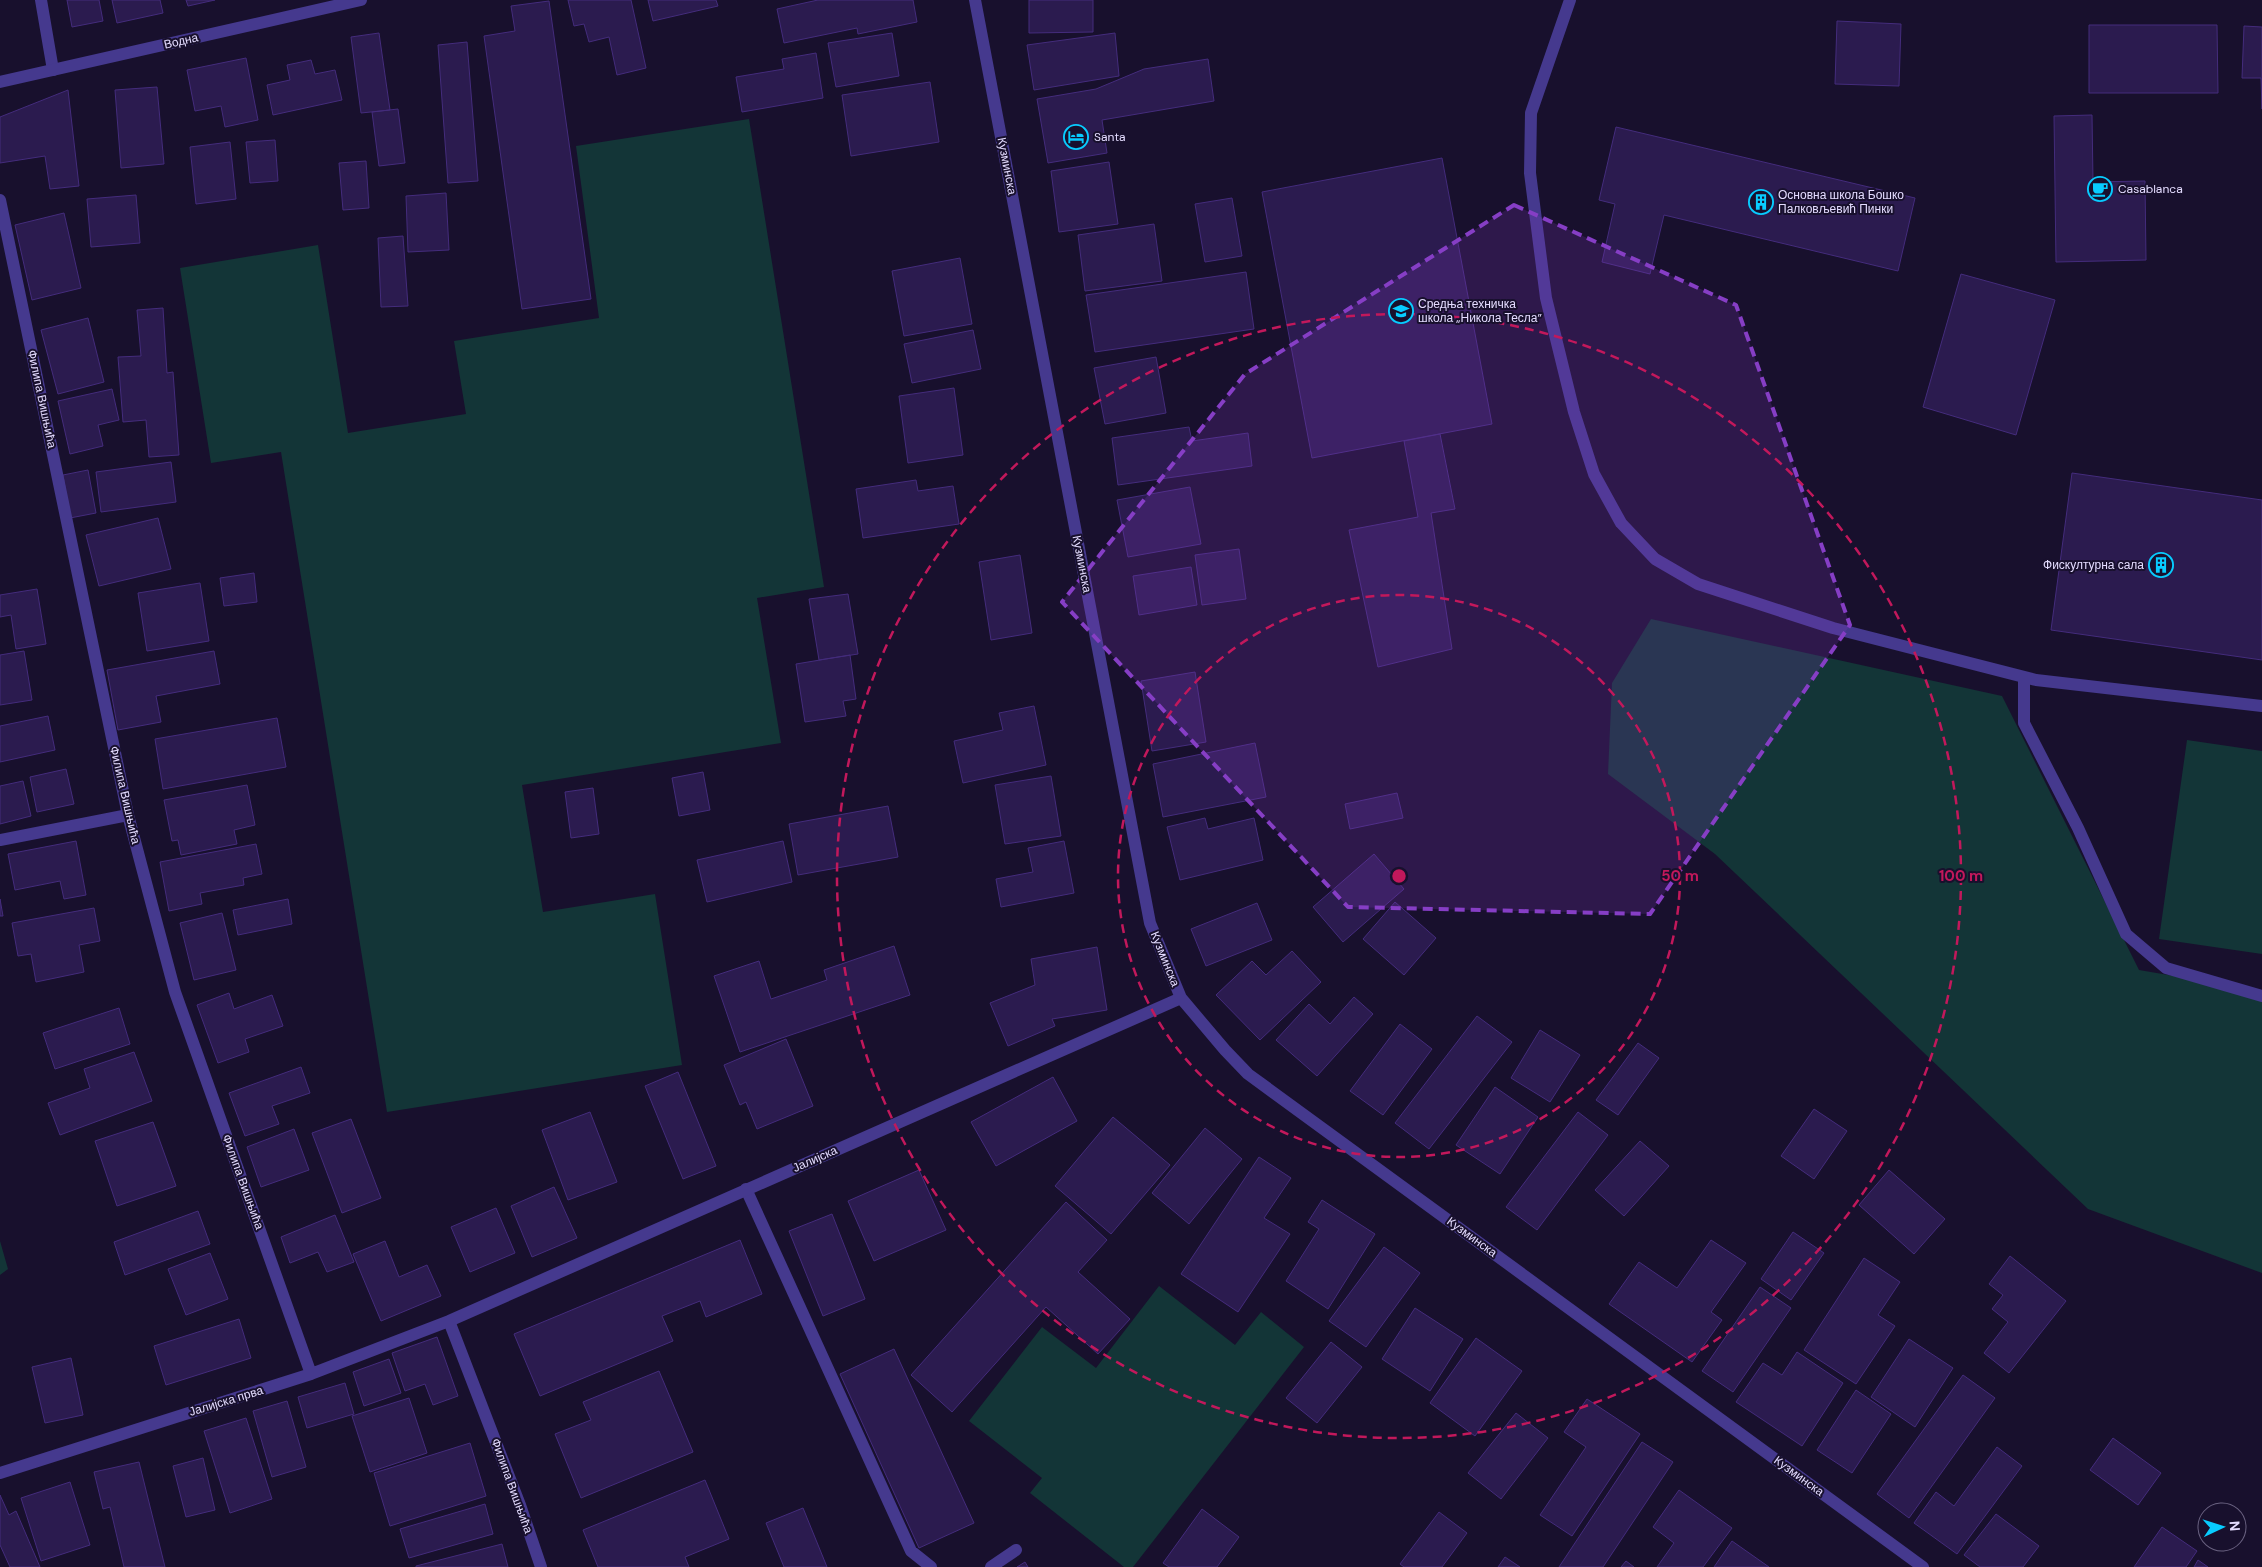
<svg xmlns="http://www.w3.org/2000/svg" width="2262" height="1567" viewBox="0 0 2262 1567" font-family="'DM Sans',sans-serif">
<style>
.green{fill:#133537}
.building{fill:#2b1b4f;stroke:#442c7c}
.lines{fill:none;stroke-linecap:round;stroke-linejoin:round}
.lane{stroke:#45398e;stroke-width:12}
.street{stroke:#45398e;stroke-width:12}
.marked{fill:#863ec5;fill-opacity:0.2;stroke:#863ec5;stroke-width:4;stroke-dasharray:10 6;stroke-linejoin:round}
.ring{fill:none;stroke:#c2185b;stroke-width:2.5;stroke-dasharray:9 6}
.labels{text-anchor:middle;dominant-baseline:central;stroke-width:4;stroke-linejoin:round;paint-order:stroke}
.street-label{font-size:12px;fill:#e4dcff;stroke:#18102d}
.poi-label{font-size:12px;fill:#e4dcff;stroke:#18102d;text-anchor:start}
.centre{fill:#c2185b;stroke:#18102d;stroke-width:2.5}
.ring-label{font-size:15px;text-anchor:middle;font-weight:bold;fill:#c2185b;stroke:#18102d;stroke-width:4;stroke-linejoin:round;paint-order:stroke}
</style>
<rect width="100%" height="100%" fill="#18102d"/>
<path class="green" d="M749,119L824,587L757,598L781,743L522,785L543,912L655,894L682,1065L387,1112L281,452L211,463L180,268L318,245L348,433L466,414L454,341L599,318L576,146Z
M1651,619L2002,696L2139,970L2262,991V1273L2088,1209L1715,854L1608,774L1612,683Z
M2187,740L2262,751V954L2159,939Z
M0,1241L8,1269L0,1275Z
M1159,1286L1235,1345L1261,1312L1304,1347L1133,1567H1124L1030,1493L1042,1478L969,1421L1042,1327L1096,1368Z"/>
<path class="building" d="M67,0H99L103,21L72,27Z
M112,0H160L163,13L117,23Z
M186,0H215L188,6Z
M568,0H631L646,68L617,75L609,37L589,42L584,24L574,26Z
M648,0H716L718,6L653,21Z
M818,0H913L917,22L858,34L857,28L784,43L777,9Z
M1029,0H1093V32L1029,33Z
M549,1L591,299L522,309L484,36L515,31L511,6Z
M1837,21L1901,24L1899,86L1835,84Z
M2089,25H2217L2218,93H2089Z
M2244,26L2262,27V109L2261,78H2242Z
M379,33L390,110L361,113L351,37Z
M892,33L899,76L836,87L828,43Z
M1115,33L1119,76L1034,90L1027,45Z
M467,42L478,181L448,183L438,45Z
M816,53L823,98L742,112L736,77L784,69L782,59Z
M246,58L258,120L225,127L221,106L195,111L187,70Z
M1208,59L1214,101L1102,120L1107,153L1048,163L1037,99L1096,89L1144,69Z
M311,60L315,74L335,70L342,100L273,115L267,85L290,80L287,65Z
M930,82L939,142L851,156L842,95Z
M157,87L164,164L121,168L115,90Z
M68,90L79,186L50,189L45,156L0,163V117Z
M398,109L405,163L379,166L372,112Z
M2092,115L2093,182L2145,181L2146,260L2056,262L2054,116Z
M1616,127L1915,198L1898,271L1664,215L1650,274L1602,262L1615,204L1599,200Z
M275,140L278,181L250,183L246,142Z
M230,142L236,199L196,204L190,147Z
M1442,158L1492,424L1312,458L1262,192Z
M366,161L369,208L343,210L339,163Z
M1109,162L1118,224L1059,232L1051,171Z
M446,193L449,250L408,252L406,196Z
M136,195L140,243L91,247L87,199Z
M1232,198L1242,256L1205,262L1195,204Z
M64,213L81,288L32,300L15,225Z
M1154,224L1162,281L1085,291L1078,235Z
M403,236L408,306L381,307L378,238Z
M960,258L972,324L904,336L892,271Z
M1246,272L1254,329L1095,352L1086,295Z
M1961,274L2055,300L2016,435L1923,407Z
M163,308L167,373L173,372L179,455L149,457L146,420L123,422L118,357L141,356L137,310Z
M88,318L104,382L58,394L41,330Z
M973,330L981,369L912,383L904,344Z
M1156,357L1166,413L1105,424L1094,368Z
M954,388L963,455L908,463L899,396Z
M112,389L119,420L98,425L103,446L70,454L58,401Z
M1189,427L1192,441L1248,433L1252,466L1118,485L1112,438Z
M1440,434L1455,509L1431,513L1452,649L1378,667L1349,530L1418,517L1404,441Z
M171,462L176,502L101,512L96,472Z
M88,470L96,513L70,518L63,475Z
M2072,473L2262,500V660L2051,630Z
M916,480L918,491L953,486L959,524L863,538L856,489Z
M1190,487L1201,544L1128,557L1117,500Z
M158,518L171,569L99,586L86,535Z
M1239,549L1246,599L1202,605L1195,555Z
M1020,555L1032,633L991,640L979,562Z
M1191,567L1197,605L1139,615L1133,576Z
M254,573L257,602L224,606L220,578Z
M200,583L209,641L147,651L138,593Z
M37,589L46,644L16,649L11,615L0,617V595Z
M848,594L858,654L819,660L809,599Z
M24,651L32,700L0,705V655Z
M214,651L220,684L156,696L161,722L118,730L107,670Z
M850,655L856,699L843,701L846,716L805,722L796,664Z
M1195,672L1206,742L1152,751L1141,681Z
M1034,706L1046,765L963,783L954,741L1003,730L999,713Z
M48,716L55,750L0,762V726Z
M277,718L286,767L163,789L155,739Z
M1255,743L1266,797L1163,817L1153,764Z
M66,769L74,804L37,812L30,777Z
M703,772L710,810L679,816L672,778Z
M1051,776L1061,836L1005,844L995,785Z
M23,781L31,816L0,824V786Z
M247,785L255,825L234,830L237,844L181,855L178,840L172,841L164,800Z
M593,788L599,834L571,838L565,792Z
M1397,793L1403,818L1350,829L1345,804Z
M888,806L898,857L798,875L789,824Z
M1205,818L1208,829L1254,818L1263,860L1180,880L1167,827Z
M76,841L86,895L64,899L60,881L15,890L8,854Z
M783,841L792,882L707,902L697,860Z
M1064,841L1074,893L1001,907L996,879L1033,872L1028,848Z
M256,844L262,874L243,878L244,885L200,893L202,904L169,911L160,862Z
M1374,854L1404,889L1343,942L1313,907Z
M0,899L3,916H0Z
M288,899L292,924L238,935L233,910Z
M1395,902L1436,938L1404,975L1363,939Z
M1257,903L1272,940L1206,966L1191,929Z
M94,908L100,941L79,945L84,972L36,982L31,954L18,956L12,923Z
M222,913L236,970L194,980L180,923Z
M894,946L910,995L740,1052L714,976L759,961L771,999L827,980L824,970Z
M1097,947L1107,1010L1052,1019L1055,1026L1008,1046L990,1003L1035,985L1031,959Z
M1292,951L1321,982L1260,1040L1216,995L1252,961L1266,975Z
M229,993L234,1009L272,995L283,1026L245,1039L249,1052L218,1063L197,1005Z
M1354,997L1373,1014L1317,1076L1276,1040L1309,1004L1330,1024Z
M119,1008L130,1044L55,1069L43,1033Z
M1477,1016L1512,1042L1429,1149L1395,1123Z
M1400,1024L1432,1049L1383,1115L1350,1091Z
M1540,1030L1580,1055L1550,1102L1511,1078Z
M786,1039L813,1106L757,1129L746,1102L740,1105L724,1065Z
M1638,1043L1659,1058L1618,1115L1596,1100Z
M134,1052L152,1101L60,1135L48,1103L90,1088L84,1069Z
M301,1067L310,1093L272,1106L279,1124L245,1136L229,1093Z
M678,1072L716,1166L683,1179L645,1086Z
M1053,1077L1077,1121L996,1166L971,1122Z
M1495,1087L1538,1117L1500,1174L1456,1145Z
M1814,1109L1847,1131L1814,1179L1781,1156Z
M590,1112L617,1182L568,1200L542,1130Z
M1578,1112L1608,1135L1537,1230L1506,1207Z
M1113,1117L1170,1165L1111,1234L1055,1186Z
M351,1119L381,1198L342,1213L312,1133Z
M153,1122L176,1186L117,1206L95,1141Z
M1205,1128L1242,1159L1189,1224L1152,1193Z
M294,1129L309,1170L261,1187L247,1147Z
M1640,1141L1669,1166L1624,1216L1595,1190Z
M1259,1157L1291,1178L1264,1218L1290,1234L1238,1312L1181,1274Z
M919,1170L946,1230L874,1261L848,1201Z
M1889,1170L1945,1219L1914,1254L1859,1205Z
M554,1187L577,1238L532,1257L511,1206Z
M1322,1200L1375,1234L1328,1309L1286,1281L1319,1229L1308,1222Z
M1066,1202L1107,1240L1078,1272L1130,1319L1098,1354L1046,1307L952,1412L911,1375Z
M496,1208L515,1253L470,1272L451,1227Z
M198,1211L210,1244L125,1275L114,1242Z
M832,1214L865,1299L823,1316L789,1231Z
M335,1215L354,1262L327,1272L318,1252L290,1263L281,1237Z
M1793,1232L1824,1253L1791,1300L1761,1279Z
M740,1240L762,1294L706,1317L700,1301L662,1316L673,1341L540,1396L514,1334Z
M1711,1240L1746,1263L1711,1312L1722,1320L1692,1362L1609,1304L1639,1262L1677,1288Z
M385,1241L399,1277L427,1265L441,1296L381,1321L353,1254Z
M1384,1247L1420,1273L1366,1347L1329,1321Z
M210,1253L228,1299L186,1315L168,1269Z
M2010,1256L2066,1301L2009,1373L1984,1353L2008,1322L1992,1309L2003,1295L1989,1284Z
M1864,1258L1900,1282L1878,1315L1895,1326L1856,1384L1804,1350Z
M1760,1287L1791,1308L1733,1392L1702,1371Z
M1415,1308L1463,1339L1430,1391L1382,1359Z
M239,1319L251,1358L166,1385L154,1346Z
M437,1337L458,1396L433,1405L425,1384L405,1391L392,1353Z
M1476,1338L1522,1371L1475,1436L1430,1403Z
M1909,1339L1953,1368L1915,1427L1871,1397Z
M1331,1342L1362,1367L1317,1423L1286,1398Z
M894,1349L974,1523L919,1548L840,1374Z
M1797,1352L1843,1383L1802,1446L1736,1402L1763,1363L1782,1375Z
M71,1358L83,1415L45,1423L32,1367Z
M389,1359L401,1393L364,1406L353,1372Z
M659,1371L693,1452L581,1498L555,1434L591,1420L583,1402Z
M1963,1375L1995,1398L1909,1518L1877,1494Z
M345,1383L354,1414L307,1428L298,1397Z
M1856,1390L1891,1414L1852,1473L1817,1450Z
M409,1398L427,1453L370,1472L352,1416Z
M1587,1399L1640,1434L1572,1536L1540,1515L1586,1447L1564,1432Z
M287,1401L306,1467L272,1477L253,1411Z
M1516,1413L1548,1438L1501,1499L1468,1473Z
M246,1418L272,1499L230,1513L204,1431Z
M2113,1438L2161,1473L2138,1505L2090,1470Z
M1642,1442L1673,1462L1603,1567H1559Z
M470,1443L486,1496L390,1526L374,1473Z
M1997,1447L2022,1466L1957,1554L1914,1523L1936,1492L1954,1506Z
M203,1458L215,1510L186,1517L173,1466Z
M139,1462L165,1567H124L110,1507L103,1509L94,1472Z
M705,1480L729,1539L685,1557L689,1567H598L583,1530Z
M70,1482L90,1545L41,1561L21,1498Z
M1679,1490L1732,1528L1703,1567H1657L1674,1543L1653,1527Z
M0,1495L9,1515L16,1511L40,1567H10L0,1545Z
M485,1504L493,1534L409,1558L400,1529Z
M803,1508L827,1567H784L766,1523Z
M1202,1509L1239,1537L1217,1567H1169L1163,1563Z
M1439,1512L1467,1533L1442,1567H1404L1400,1564Z
M1996,1514L2039,1546L2023,1567H1980L1964,1555Z
M2162,1527L2197,1551L2186,1567H2134Z
M1732,1541L1769,1567H1714Z
M502,1544L508,1567H416V1566Z
M1505,1557L1520,1567H1498Z
M2198,1560L2208,1567H2194Z
M1626,1561L1634,1567H1621Z
M1025,1562L1028,1567H1017Z"/>
<g class="lines">
<path class="lane" d="M41,0L53,70
M1570,0L1531,113L1530,173L1546,298L1574,412L1594,474L1621,523L1655,559L1698,584L1833,628L2036,680L2262,706
M2024,677V723L2078,828L2126,934L2166,968L2262,996
M0,840L128,815
M746,1189L911,1551L931,1567
M991,1567L1016,1550"/>
<path class="street" d="M975,0L1150,923L1181,998L1225,1050L1248,1074L1923,1567
M0,82L361,0
M0,200L128,815L175,992L311,1374
M449,1321L520,1505L541,1567
M0,1473L311,1374L449,1321L1181,998"/>
</g>
<path class="marked" d="M1514,205L1736,305L1850,625L1650,914L1348,907L1062,602L1245,374Z"/>
<g class="ring">
<circle cx="1399" cy="876" r="281"/>
<circle cx="1399" cy="876" r="562"/>
</g>
<defs>
<symbol id="hotel-ring" viewBox="-11 -11 22 22"><circle r="9.5" fill="#18102d" stroke="#08ccff" stroke-width="1.5"/><path d="M-6-4.5h1.5V1H6V5H4.5V3h-9V5H-6ZM-4 0a1.8 1.8 0 1 1 3.6 0ZM.5 0V-2.5h3Q6-2.5 6 0Z" fill="#08ccff"/></symbol>
<symbol id="cafe-ring" viewBox="-11 -11 22 22"><circle r="9.5" fill="#18102d" stroke="#08ccff" stroke-width="1.5"/><path d="M-5.5-4.5H6V0H3Q3 3.5 0 3.5H-2.5Q-5.5 3.5-5.5 0ZM3-3.2v2h1.7v-2ZM-6 4.5H4V6H-6Z" fill="#08ccff"/></symbol>
<symbol id="building-ring" viewBox="-11 -11 22 22"><circle r="9.5" fill="#18102d" stroke="#08ccff" stroke-width="1.5"/><path d="M-4-6H4V6H1V3H-1V6H-4ZM-2.5-4.3h1.7v1.8h-1.7ZM.8-4.3h1.7v1.8H.8ZM-2.5-1h1.7V.8h-1.7ZM.8-1h1.7V.8H.8Z" fill="#08ccff"/></symbol>
<symbol id="school-ring" viewBox="-11 -11 22 22"><circle r="9.5" fill="#18102d" stroke="#08ccff" stroke-width="1.5"/><path d="M0-5L7-2L0 1L-7-2ZM-4 1L0 2.5L4 1V4Q0 6-4 4Z" fill="#08ccff"/></symbol>
</defs>
<g fill-rule="evenodd">
<use href="#hotel-ring" x="1062" y="123" width="28" height="28"/>
<use href="#cafe-ring" x="2086" y="175" width="28" height="28"/>
<use href="#building-ring" x="1747" y="188" width="28" height="28"/>
<use href="#school-ring" x="1387" y="297" width="28" height="28"/>
<use href="#building-ring" x="2147" y="551" width="28" height="28"/>
</g>
<g class="labels">
<g class="street-label">
<text transform="translate(181 41) rotate(-13)">Водна</text>
<text transform="translate(1007 166) rotate(79)">Кузминска</text>
<text transform="translate(42 399) rotate(78)">Филипа Вишњића</text>
<text transform="translate(1082 564) rotate(79)">Кузминска</text>
<text transform="translate(125 795) rotate(77)">Филипа Вишњића</text>
<text transform="translate(1165 959) rotate(68)">Кузминска</text>
<text transform="translate(815 1159) rotate(-24)">Јалијска</text>
<text transform="translate(243 1182) rotate(70)">Филипа Вишњића</text>
<text transform="translate(1472 1237) rotate(36)">Кузминска</text>
<text transform="translate(226 1401) rotate(-17)">Јалијска прва</text>
<text transform="translate(1799 1476) rotate(36)">Кузминска</text>
<text transform="translate(512 1486) rotate(70)">Филипа Вишњића</text>
</g>
<g class="poi-label">
<text x="1094" y="137">Santa</text>
<text x="2118" y="189">Casablanca</text>
<text x="1778" y="195">Основна школа Бошко<tspan x="1778" dy="14">Палковљевић Пинки</tspan></text>
<text x="1418" y="304">Средња техничка<tspan x="1418" dy="14">школа „Никола Тесла”</tspan></text>
<text x="2144" y="565" text-anchor="end">Фискултурна сала</text>
</g>
</g>
<circle cx="1399" cy="876" r="8" class="centre"/>
<g class="ring-label">
<text x="1680" y="881">50 m</text>
<text x="1961" y="881">100 m</text>
</g>
<g transform="translate(2222 1527) rotate(86)"><circle r="24" fill="#18102d" stroke="#6a6281"/>
<path d="M0-4L9 19L0 12L-9 19Z" fill="#08ccff"/>
<text y="-8" font-size="14" font-weight="bold" text-anchor="middle" fill="#e4dcff">N</text>
</g>
</svg>
